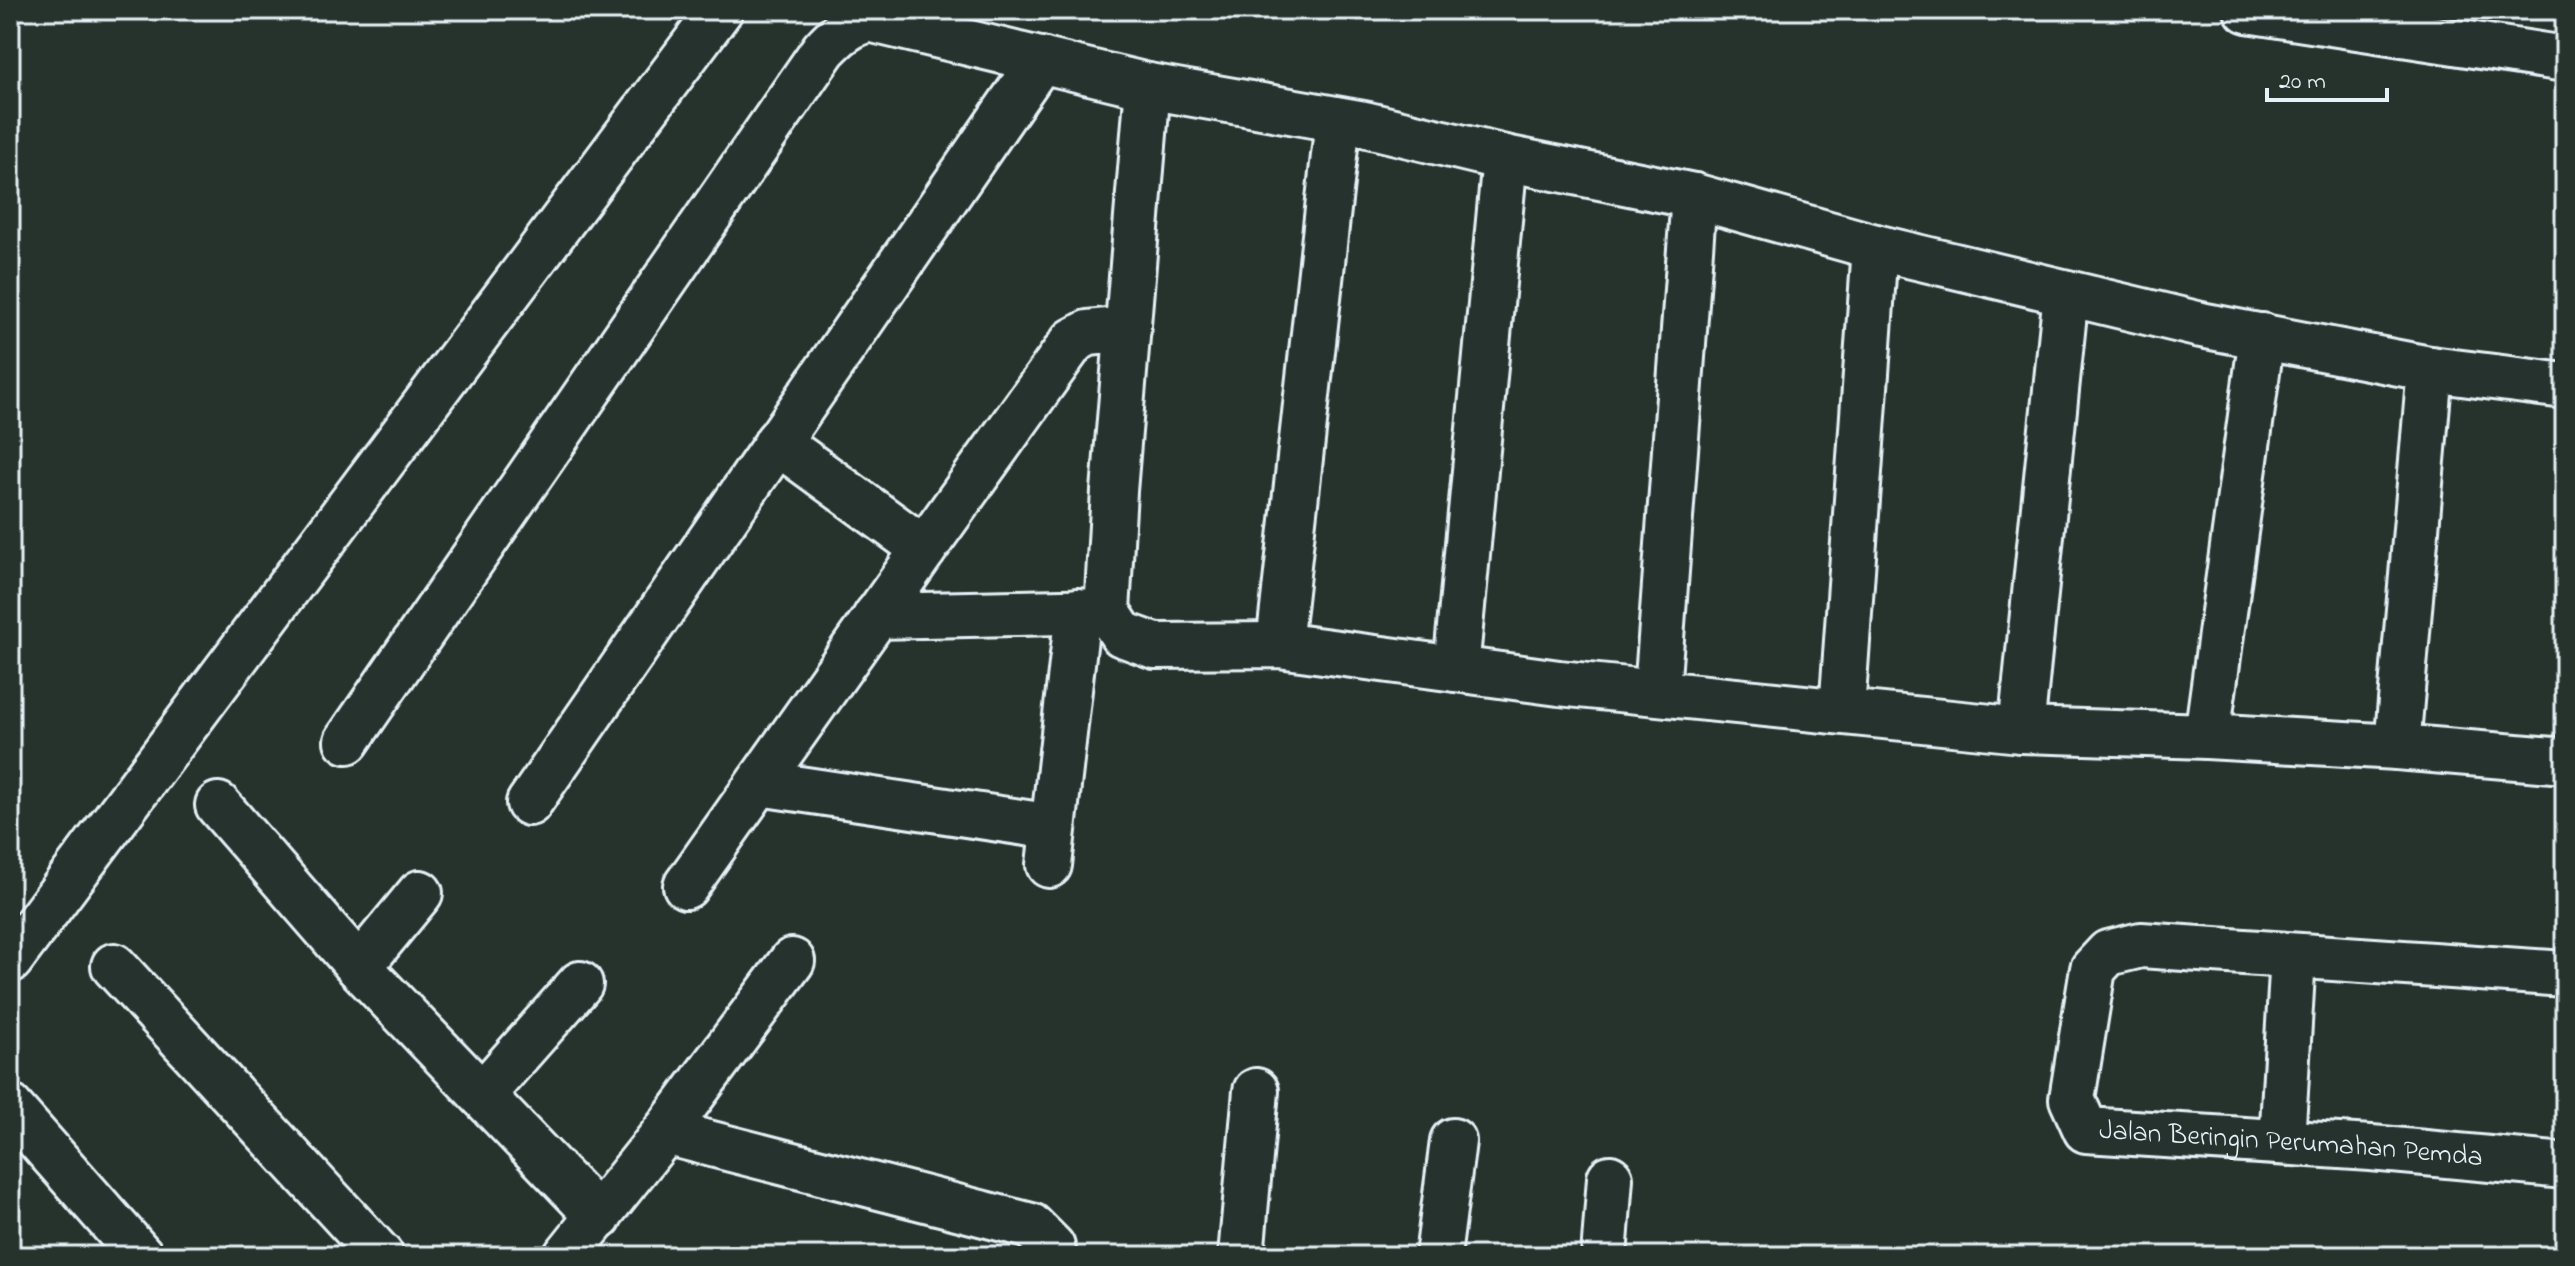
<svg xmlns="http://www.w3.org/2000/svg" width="2575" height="1266" viewBox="0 0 2575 1266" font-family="'Indie Flower',sans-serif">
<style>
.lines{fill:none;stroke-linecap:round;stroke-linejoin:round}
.minor-casing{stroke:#e8f1f8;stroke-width:50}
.minor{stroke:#26332d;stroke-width:44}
.labels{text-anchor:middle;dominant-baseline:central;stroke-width:6;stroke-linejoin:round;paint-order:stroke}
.street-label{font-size:28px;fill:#e8f1f8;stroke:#26332d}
</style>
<rect width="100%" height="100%" fill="#26332d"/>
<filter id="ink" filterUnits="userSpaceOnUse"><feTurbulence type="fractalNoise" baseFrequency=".0125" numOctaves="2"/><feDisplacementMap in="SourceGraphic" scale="16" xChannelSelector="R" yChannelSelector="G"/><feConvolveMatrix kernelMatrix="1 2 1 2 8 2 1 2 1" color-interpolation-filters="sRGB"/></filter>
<g filter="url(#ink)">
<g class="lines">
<defs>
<g id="minor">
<path d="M2247,10L2565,59"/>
<path d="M2565,386L2430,369L2201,325L1875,247L1694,196L1505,158L1364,124L1148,86L1114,491L1107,611L1122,634L1155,646L1279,645L1559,683L2021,730L2207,736L2397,747L2565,761"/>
<path d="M777,442L924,549L1073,341L1088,333L1128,329"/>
<path d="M876,616L1106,611"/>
<path d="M1279,645L1338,120"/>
<path d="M1456,669L1505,158"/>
<path d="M1657,692L1694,196"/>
<path d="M1842,711L1875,247"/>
<path d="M2021,730L2066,293"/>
<path d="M2207,736L2262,336"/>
<path d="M347,741L824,49C838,34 849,25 869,19L1148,86"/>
<path d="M2397,747L2430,369"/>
<path d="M759,783L1053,827"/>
<path d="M529,803L1041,60"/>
<path d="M218,805L359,967L599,1217"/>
<path d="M1049,865L1078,611"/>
<path d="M686,886L924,549"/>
<path d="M10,960L720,10"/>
<path d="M114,966L381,1256"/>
<path d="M359,967L420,893"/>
<path id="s1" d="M2565,974L2141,945L2108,953L2093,969L2072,1099L2086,1130L2371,1148L2565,1166"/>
<path d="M482,1095L580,984"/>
<path d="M10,1107L141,1256"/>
<path d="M665,1132L1031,1226L1052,1247L1054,1256"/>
<path d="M2282,1142L2293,956"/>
<path d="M566,1256L665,1132L792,961"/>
<path d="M1241,1256L1256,1091"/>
<path d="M1438,1256L1453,1141"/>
<path d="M1604,1256L1610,1178"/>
</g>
</defs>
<use href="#minor" class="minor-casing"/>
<use href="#minor" class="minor"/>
</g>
</g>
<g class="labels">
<g class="street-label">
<text stroke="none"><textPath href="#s1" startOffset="852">Jalan Beringin Perumahan Pemda</textPath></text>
</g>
</g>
<rect width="2575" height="1266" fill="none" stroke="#26332d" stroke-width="40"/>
<rect x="20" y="20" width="2535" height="1226" fill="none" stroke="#e8f1f8" stroke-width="3" filter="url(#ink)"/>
<path d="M2267 88v12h120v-12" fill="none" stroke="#e8f1f8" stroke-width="4"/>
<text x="2279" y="88" font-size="24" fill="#e8f1f8" stroke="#26332d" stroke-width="6" paint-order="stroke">20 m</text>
</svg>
